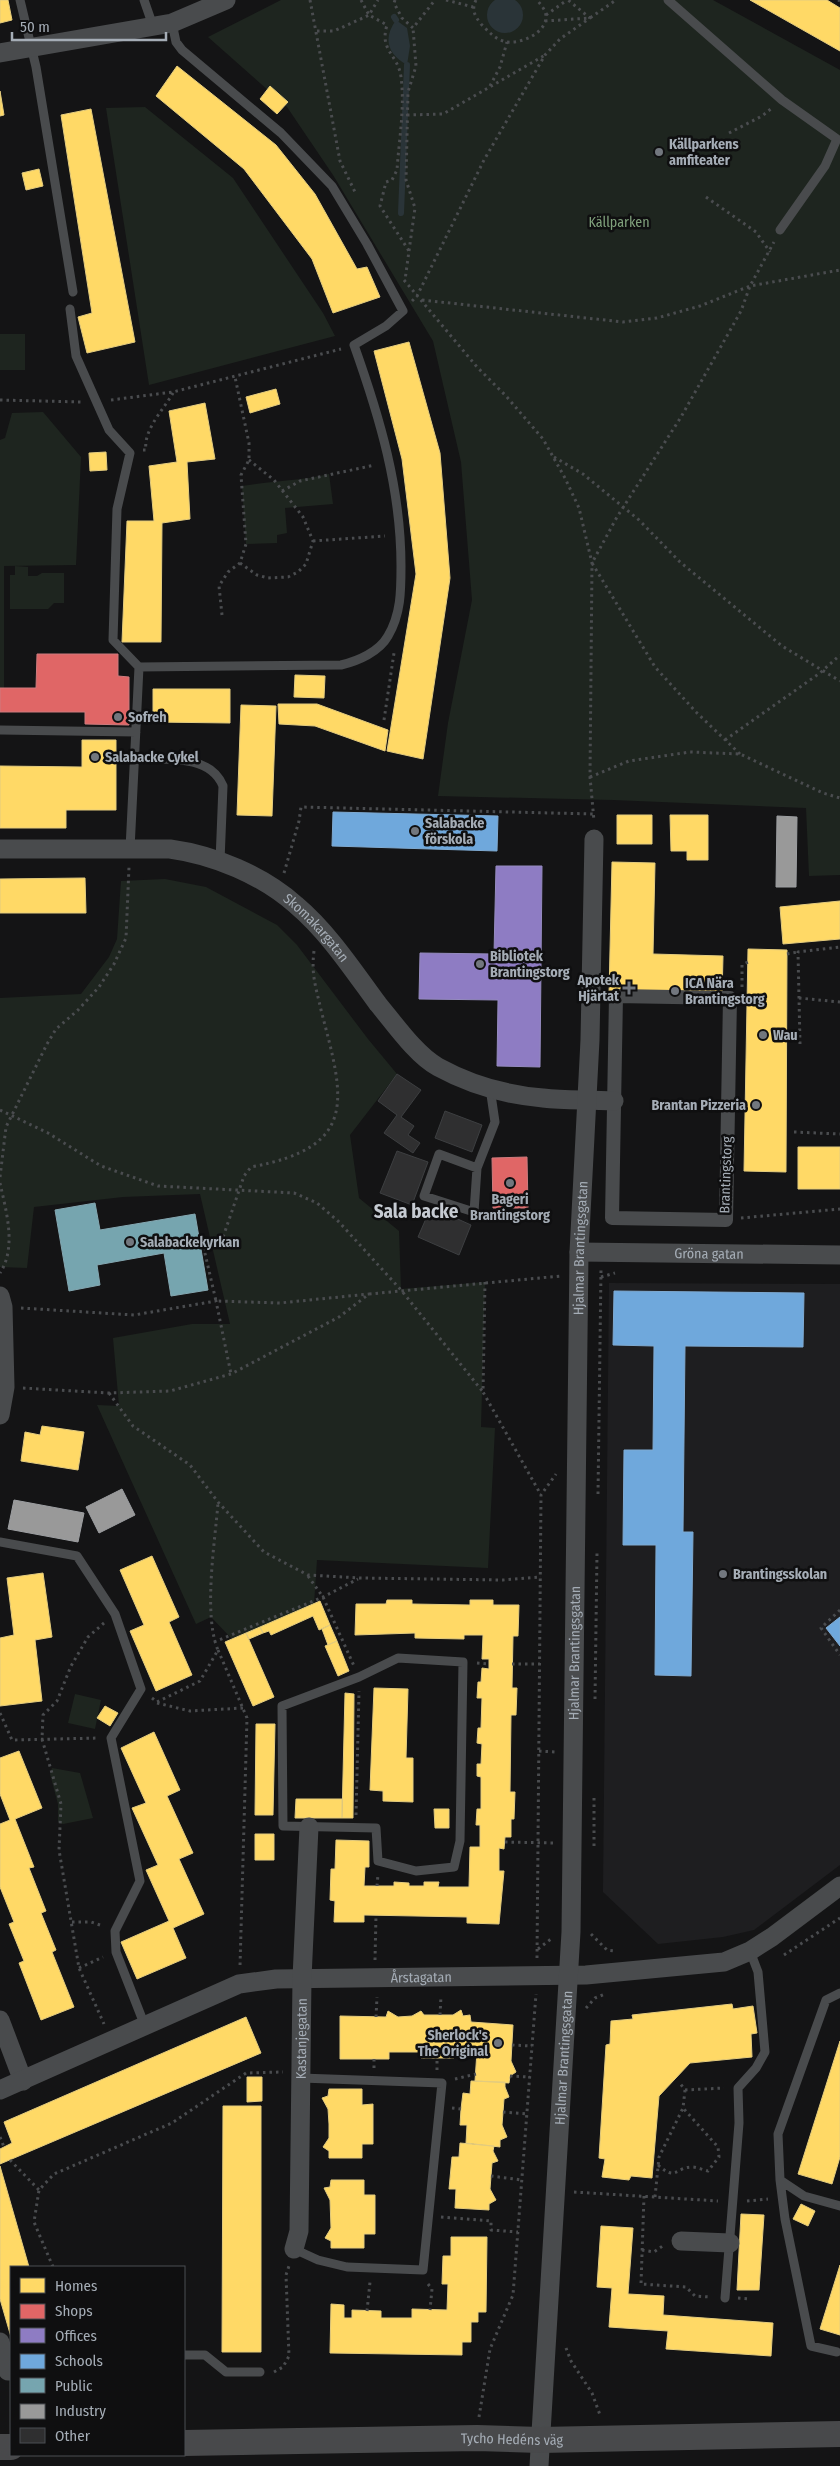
<svg xmlns="http://www.w3.org/2000/svg" width="840" height="2466" viewBox="0 0 840 2466" font-family="'Fira Sans Condensed',sans-serif">
<style>
.built{fill:#1e1e20}
.green{fill:#1e251f}
.water{fill:#2a3438}
.homes{fill:#ffd966;stroke:#e4cc7e}
.shops{fill:#e06666;stroke:#ce7b7e}
.offices{fill:#8e7cc3;stroke:#958bbf}
.schools{fill:#6fa8dc;stroke:#7faad1}
.public{fill:#76a5af;stroke:#84a7b1}
.industry{fill:#999;stroke:#9d9fa2}
.lines{fill:none;stroke-linecap:round;stroke-linejoin:round}
.stream{stroke:#2a3438;stroke-width:6}
.building{fill:#2f2f30;stroke:#3d3f41}
.path{stroke:#4a4c4f;stroke-width:3;stroke-dasharray:2.5 4;stroke-linecap:butt}
.service{stroke:#494b4d;stroke-width:9}
.pedestrian{stroke:#494b4d;stroke-width:14}
.minor{stroke:#494b4d;stroke-width:19}
.secondary{stroke:#48494b;stroke-width:26}
.poi-dot{fill:#72777e;stroke:#0f0f10;stroke-width:2}
.labels{text-anchor:middle;dominant-baseline:central;stroke-width:5;stroke-linejoin:round;paint-order:stroke}
.poi-label{font-size:14px;font-weight:bold;fill:#a5adb6;stroke:#0f0f10;text-anchor:start}
.park-label{font-size:14px;fill:#80a17c;stroke:#0f0f10}
.street-label{font-size:14px;fill:#a5adb6;stroke:#0f0f10}
.district-label{font-size:19px;font-weight:bold;fill:#c6cbd2;stroke:#0f0f10}
</style>
<rect width="100%" height="100%" fill="#141415"/>
<path class="built" d="M609,1283L840,1284V1865L754,1930L723,1937L658,1944L603,1892Z"/>
<path class="green" d="M281,0H713L840,70V875L809,876L806,808L613,800L438,796L448,723L472,600L461,462L433,341L333,175L287,107L208,37Z
M145,107L233,178L323,313L335,336L149,385L106,108Z
M0,334H25V370H0Z
M43,412L81,457L76,565L4,566V688H0V440L5,438L12,413Z
M329,474L333,504L285,508L287,533L277,535V543L246,544L242,486C271,481 300,481 329,474Z
M15,566L28,567V576H37L42,573H64V603H54L48,609H10V575H15Z
M165,879L206,887L277,925L297,945L368,1039L397,1074L350,1135L359,1198L399,1231L401,1289L485,1282L481,1427L495,1428L488,1568L317,1560L314,1604L232,1639L211,1617L196,1624L97,1405L119,1406L113,1338L192,1324H230L200,1194L123,1197L34,1207L27,1268L0,1267V998L81,994L109,957L117,939L121,881Z
M75,1694L101,1700L95,1729L68,1723Z
M52,1768L80,1773L93,1818L63,1824L58,1822V1804L50,1774Z"/>
<path class="water" d="M487 15a18 18 0 1 1 36 0a18 18 0 1 1-36 0Z
M396,20L407,28L410,46L407,65C387,54 383,38 396,20Z"/>
<path class="homes" d="M0,0H8L12,20L0,23Z
M750,0H827L840,8V51Z
M177,66L276,145L315,194L357,269L367,267L380,297L333,313L312,259L244,169L156,96Z
M270,86L288,102L277,114L260,99Z
M0,91L4,115L0,116Z
M91,109L135,342L87,353L78,317L92,313L61,115Z
M39,169L43,186L26,190L22,173Z
M409,342L440,453L450,578L423,759L387,751L416,574L402,459L374,351Z
M276,389L280,404L250,413L246,397Z
M205,403L215,459L187,462L190,519L162,523L161,642H122L127,521H154L149,466L177,462L169,411Z
M106,452L107,470L90,471L89,453Z
M295,675L325,676L324,698L294,697Z
M153,689H230V723L153,722Z
M278,704H317L388,730L385,751L315,726L279,724Z
M241,705L276,706L272,816L237,815Z
M82,740H116V810H66V828H0V766L82,767Z
M617,815H652V844H617Z
M670,815H708V860H687V851H671Z
M612,862L655,863L653,954L723,956L722,997L609,994Z
M85,878L86,913H0V879Z
M840,901V939L783,944L780,907Z
M748,949L787,950L786,1172L744,1171Z
M798,1147H840V1189H798Z
M42,1426L84,1432L78,1470L21,1461L25,1432L40,1435Z
M152,1556L179,1617L169,1622L192,1675L156,1691L130,1631L144,1625L120,1570Z
M43,1573L52,1637L35,1640L42,1701L0,1706V1638L14,1635L7,1578Z
M387,1600H412V1604L470,1605V1600H493V1605H519L518,1636H513L512,1688H517L516,1715H511L510,1792H515L514,1819H511V1837H505L504,1849L499,1848V1871H504L499,1924L467,1923V1917L364,1915V1922H334L335,1901L330,1900L331,1869H335L336,1840L369,1841V1867H365L364,1886H394V1882L409,1883V1886H424V1882H439L438,1887H469L470,1847H480V1825H476L477,1809H481V1777L477,1776V1764H481L482,1744L477,1743L478,1728H481L482,1698H477L478,1682H481L482,1668L489,1669V1659H482L483,1635H464V1639L415,1638V1633L355,1635L356,1604H386Z
M320,1601L330,1625L319,1630L313,1616L271,1635L269,1631L263,1633L260,1627Z
M330,1625L337,1641L328,1645L322,1629Z
M260,1627L263,1633L249,1639L246,1633Z
M246,1633L274,1697L253,1706L225,1642Z
M337,1641L349,1671L338,1676L325,1646Z
M374,1688L408,1689L406,1758H413V1802L383,1801V1791L370,1790Z
M345,1693L354,1694L353,1818H342Z
M105,1706L118,1713L110,1726L97,1718Z
M256,1724H275L273,1815H255Z
M154,1732L180,1790L167,1796L193,1853L179,1859L204,1914L173,1928L186,1958L137,1979L121,1942L169,1921L146,1870L158,1865L132,1808L146,1803L121,1748Z
M19,1751L42,1808L15,1819L34,1867L29,1868L46,1911L41,1913L56,1950L52,1952L74,2007L41,2020L19,1963L24,1961L9,1924L14,1922L0,1887V1824L10,1820L0,1794V1758Z
M296,1799H342V1818H295Z
M434,1809H449V1828H435Z
M255,1834H274V1860H255Z
M732,2004L733,2009L753,2006L757,2033L751,2034L752,2057L690,2063L659,2096L652,2178L631,2176L629,2180L602,2177L605,2159L599,2158L606,2045L610,2044L611,2021L633,2019L632,2015Z
M461,2010L463,2016L470,2015L471,2022L513,2025L511,2061L516,2072L510,2076L509,2083L475,2081L477,2051H454V2058H421V2052H389V2059H340V2016L386,2017L388,2011L398,2017L412,2016L421,2011L424,2015H453Z
M246,2017L261,2053L0,2164V2149L12,2143L4,2122Z
M840,2041V2157L832,2184L798,2174Z
M247,2077H262V2101L247,2102Z
M471,2081L505,2082V2087L509,2097L504,2099L502,2125L507,2137L500,2140V2147L466,2143L467,2125H460L461,2109L463,2093L470,2094Z
M329,2089H362V2105L373,2104V2144H362V2158H329V2151L323,2147L329,2138V2124L328,2109L322,2098L328,2096Z
M223,2106H261V2352H222Z
M460,2143L494,2146L493,2151L498,2161L492,2163L490,2189L496,2200L489,2204V2210L455,2208L456,2189H449L452,2157H459Z
M0,2166L29,2267H11V2337L0,2299Z
M331,2180H364V2195H375V2234H364V2248H331V2241L325,2238L331,2228L330,2200L324,2188L330,2187Z
M801,2204L815,2211L808,2226L793,2219Z
M741,2214L764,2215L759,2290H737Z
M601,2226L633,2228L628,2294L664,2296L663,2315L773,2323L771,2356L666,2349L668,2331L609,2327L612,2288L597,2287Z
M451,2237H487L486,2312H478V2322H471V2342H462V2355L330,2353L331,2304L344,2305V2318H352V2310L381,2311V2318H412V2309L447,2310L448,2284H442L443,2256H451Z
M840,2265V2335L820,2329Z"/>
<path class="shops" d="M37,654H118V676L129,677V725L85,724V712H0V688H36Z
M527,1157L528,1208H493L492,1158Z"/>
<path class="offices" d="M496,866H542L540,1067L497,1066L498,1000L419,999L420,953L494,954Z"/>
<path class="schools" d="M333,812L498,816L497,851L332,846Z
M614,1291L804,1293L803,1347L685,1346L683,1532H693L691,1676L655,1675L656,1545H623L624,1450H653L654,1346L613,1345Z
M840,1617V1646L826,1628Z"/>
<path class="public" d="M95,1203L100,1230L195,1214L208,1290L171,1296L164,1253L97,1265L100,1285L69,1291L55,1210Z"/>
<path class="industry" d="M777,816L797,817L796,887H776Z
M122,1489L135,1515L99,1533L86,1507Z
M14,1500L84,1513L78,1542L8,1529Z"/>
<g class="lines">
<path class="stream" d="M394,17L396,20
M401,213L407,65"/>
</g>
<path class="building" d="M397,1074L421,1090L401,1117L414,1126L408,1135L420,1143L413,1153L384,1133L397,1115L378,1101Z
M445,1111L482,1125L472,1152L435,1138Z
M397,1151L428,1162L412,1205L380,1193Z
M431,1207L471,1225L459,1255L418,1237Z"/>
<g class="lines">
<path class="path" d="M310,0L340,161L355,192
M361,0L369,15L387,25C379,51 398,54 401,77C405,107 399,140 397,170L392,180L386,182L380,206L409,251L405,280
M395,0L394,3L402,18L413,28L435,0
M446,0L473,7
M476,0C471,10 475,16 481,24C488,31 494,38 503,41C517,46 546,34 546,17C546,10 541,5 537,0
M838,0L840,1
M546,15L567,0
M545,21L590,18L616,0
M317,31H334L365,17L369,15L378,0
M490,86L500,67L507,42
M407,115L443,114L545,55
M729,133L762,116L772,108
M706,197L756,232L770,252
M409,251L415,208L406,180L408,92L416,66L413,28
M404,280L477,367L506,396L543,439L565,478L579,508L592,563L590,777L594,821
M422,300L623,322L657,318L700,306L750,286L840,270
M412,301L417,296L484,160L545,55L560,39L590,18L568,0
M0,400L82,402
M111,400L173,392L341,349
M143,450H146C143,430 164,409 173,393
M554,457L583,474L639,520L680,562L782,646L840,681
M282,491L300,481L375,465
M313,541L385,536
M240,563L257,575L268,578L288,577L298,572L306,564L313,541L303,517L274,480L249,460
M222,615L219,586L228,572L240,563L246,544L241,475L249,460V443L235,377
M384,720L394,653
M725,740L820,673L840,655
M740,754L696,712L655,667L592,563L617,517L681,417L728,334L741,311L750,286L774,242
M590,777L629,761L690,752L740,754L823,793L840,798
M284,873L299,821L301,807L594,814
M314,951C311,975 316,987 321,1010C344,1098 360,1147 251,1167L244,1176L220,1246L204,1249L216,1301L280,1303L369,1294
M787,954L798,952
M742,987V965L748,962
M799,998L840,1002
M800,1044L798,952L840,947
M0,1110L48,1133L101,1166L158,1186L294,1193L317,1203L339,1222L401,1290L483,1392
M794,1132L840,1134
M0,1177L6,1127L47,1044L56,1029L78,1010L99,987L114,964L126,938L129,867
M0,1183C6,1211 17,1247 0,1273
M741,1218L840,1209
M601,1277L615,1273
M485,1282L483,1392L541,1495
M21,1308L134,1315L216,1301L231,1374
M23,1388L109,1393L170,1391L231,1374L339,1317L369,1294L561,1276
M109,1393L133,1426L190,1465L218,1502L264,1552L308,1575L360,1578L503,1580L541,1577
M598,1494L601,1270
M308,1576L323,1597L354,1666
M840,1610L821,1628L840,1655
M104,1623L88,1637L71,1666L57,1701L43,1715L42,1739L61,1804L59,1850L79,1968L104,2024
M214,1642L323,1597L358,1579
M218,1650L247,1718L240,1966
M477,1663L489,1664
M512,1664H540
M152,1698L157,1702L200,1681L218,1650C203,1615 215,1542 218,1503
M595,1699L597,1553
M157,1703L190,1711L243,1708
M0,1713L12,1740L99,1738
M539,1751L555,1752
M356,1815L359,1691
M505,1842L554,1843
M594,1846V1797
M377,1886L378,1874
M72,1922H91L103,1926
M591,1934L607,1950L615,1951
M538,1949L551,1939
M784,1955L840,1918
M537,1958L541,1495L556,1474
M375,1960L376,1915
M79,1968L103,1957
M586,2008L595,1998L605,1994
M440,2015L441,1996
M376,2017L377,1997
M512,2045L532,2046
M374,2068V2058
M437,2070V2058
M510,2076L530,2077
M455,2079L476,2074
M685,2090L724,2088
M452,2108L461,2109
M503,2112L527,2114
M0,2137L4,2147
M10,2160L39,2190
M658,2165C677,2182 675,2167 692,2167C697,2167 703,2170 708,2171L719,2157L718,2147L683,2108
M491,2176L522,2180
M574,2192L718,2201
M644,2196L641,2284L686,2287L695,2296L711,2297
M655,2197L659,2157L683,2108L685,2090L679,2082
M747,2201L768,2199
M441,2217L491,2221V2230L518,2232
M642,2250L654,2252L664,2245
M53,2267L34,2222L39,2190L54,2174L172,2123L246,2073L283,2072
M428,2284L432,2289L430,2310
M738,2298L750,2299
M367,2311L370,2282
M566,2348L571,2361L592,2393L600,2415
M274,2372L283,2367L289,2356L286,2275L289,2266
M479,2417L490,2349L513,2295L536,1994"/>
<path class="service" d="M20,0L36,67L73,292
M144,0L153,26
M668,0L782,100L837,139L825,166L780,230
M70,309L76,356L109,430L130,453L117,509L113,640L139,667
M0,730L136,732
M134,759C164,760 210,753 223,786L220,861
M130,849L139,667L341,665C358,661 379,652 388,636C401,614 401,591 401,566C401,489 380,418 354,345L386,326L403,311L367,244L332,186L281,133L182,50L176,42L172,23
M477,1168L439,1154L424,1196L474,1212L477,1168L495,1122L490,1088
M0,1542L77,1556L115,1614L141,1689L111,1738L140,1881L115,1931L116,1952L145,2026
M398,1658L463,1662L460,1841L454,1867L416,1871L378,1861L376,1828L283,1826L282,1706L359,1677Z
M840,1993L826,2000L778,2134L780,2180L804,2196L840,2206
M780,2180L785,2219L811,2346L837,2352
M294,2249L318,2260L347,2267L423,2270L442,2083L301,2078
M725,2298L739,2123L738,2088L756,2068L765,2052L758,1972L750,1951
M184,2355H205L226,2372H260"/>
<path class="pedestrian" d="M616,996L730,998L726,1220L612,1218Z"/>
<g class="minor">
<path d="M0,53L172,23L226,0"/>
<path id="s1" d="M0,849H170C214,855 262,875 296,905C328,932 353,970 378,1004C394,1023 416,1055 438,1067C469,1084 507,1095 543,1098C566,1101 590,1099 614,1101"/>
<path id="s2" d="M579,1252L840,1255"/>
<path d="M0,1296L3,1307L5,1387L0,1415"/>
<path d="M0,2020L23,2081"/>
<path id="s3" d="M0,2090L239,1984L276,1979L586,1975L724,1962L750,1951L772,1937L840,1886"/>
<path d="M681,2241L730,2243"/>
<path id="s4" d="M294,2249L299,2231L302,1978L309,1827"/>
<path d="M0,2342L8,2371"/>
<path id="s5" d="M539,2466L571,1932L579,1252L590,1040L594,839"/>
</g>
<g class="secondary">
<path id="s6" d="M184,2443L477,2438L540,2440L840,2434"/>
<path d="M0,2447H11"/>
</g>
</g>
<g class="poi-dot">
<circle cx="659" cy="152" r="5"/>
<circle cx="118" cy="717" r="5"/>
<circle cx="95" cy="757" r="5"/>
<circle cx="415" cy="831" r="5"/>
<circle cx="480" cy="964" r="5"/>
<path d="M626.5 980.5h5v5h5v5h-5v5h-5v-5h-5v-5h5z"/>
<circle cx="675" cy="991" r="5"/>
<circle cx="763" cy="1035" r="5"/>
<circle cx="756" cy="1105" r="5"/>
<circle cx="510" cy="1183" r="5"/>
<circle cx="130" cy="1242" r="5"/>
<circle cx="723" cy="1574" r="5"/>
<circle cx="498" cy="2043" r="5"/>
</g>
<g class="labels">
<g class="poi-label">
<text x="669" y="144">Källparkens<tspan x="669" dy="16">amfiteater</tspan></text>
<text x="128" y="717">Sofreh</text>
<text x="105" y="757">Salabacke Cykel</text>
<text x="425" y="823">Salabacke<tspan x="425" dy="16">förskola</tspan></text>
<text x="490" y="956">Bibliotek<tspan x="490" dy="16">Brantingstorg</tspan></text>
<text x="619" y="980" text-anchor="end">Apotek<tspan x="619" dy="16">Hjärtat</tspan></text>
<text x="685" y="983">ICA Nära<tspan x="685" dy="16">Brantingstorg</tspan></text>
<text x="773" y="1035">Wau</text>
<text x="746" y="1105" text-anchor="end">Brantan Pizzeria</text>
<text x="510" y="1199" text-anchor="middle">Bageri<tspan x="510" dy="16">Brantingstorg</tspan></text>
<text x="140" y="1242">Salabackekyrkan</text>
<text x="733" y="1574">Brantingsskolan</text>
<text x="488" y="2035" text-anchor="end">Sherlock's<tspan x="488" dy="16">The Original</tspan></text>
</g>
<g class="park-label">
<text x="619" y="222">Källparken</text>
</g>
<g class="street-label">
<text stroke="none"><textPath href="#s1" startOffset="340">Skomakargatan</textPath></text>
<text transform="translate(726 1175) rotate(-88)">Brantingstorg</text>
<text stroke="none"><textPath href="#s5" startOffset="1219">Hjalmar Brantingsgatan</textPath></text>
<text stroke="none"><textPath href="#s2" startOffset="130">Gröna gatan</textPath></text>
<text stroke="none"><textPath href="#s5" startOffset="814">Hjalmar Brantingsgatan</textPath></text>
<text stroke="none"><textPath href="#s3" startOffset="444">Årstagatan</textPath></text>
<text stroke="none"><textPath href="#s4" startOffset="211">Kastanjegatan</textPath></text>
<text stroke="none"><textPath href="#s5" startOffset="409">Hjalmar Brantingsgatan</textPath></text>
<text stroke="none"><textPath href="#s6" startOffset="328">Tycho Hedéns väg</textPath></text>
</g>
<g class="district-label">
<text x="416" y="1211">Sala backe</text>
</g>
</g>
<rect x="10" y="2266" width="175" height="190" fill="#0f0f10" stroke="#4b4e52"/>
<rect x="20" y="2278" width="25" height="15" fill="#ffd966" stroke="#4b4e52"/>
<text x="55" y="2291" font-size="15" fill="#a5adb6">Homes</text>
<rect x="20" y="2304" width="25" height="15" fill="#e06666" stroke="#4b4e52"/>
<text x="55" y="2316" font-size="15" fill="#a5adb6">Shops</text>
<rect x="20" y="2328" width="25" height="15" fill="#8e7cc3" stroke="#4b4e52"/>
<text x="55" y="2341" font-size="15" fill="#a5adb6">Offices</text>
<rect x="20" y="2354" width="25" height="15" fill="#6fa8dc" stroke="#4b4e52"/>
<text x="55" y="2366" font-size="15" fill="#a5adb6">Schools</text>
<rect x="20" y="2378" width="25" height="15" fill="#76a5af" stroke="#4b4e52"/>
<text x="55" y="2391" font-size="15" fill="#a5adb6">Public</text>
<rect x="20" y="2404" width="25" height="15" fill="#999999" stroke="#4b4e52"/>
<text x="55" y="2416" font-size="15" fill="#a5adb6">Industry</text>
<rect x="20" y="2428" width="25" height="15" fill="#2f2f30" stroke="#4b4e52"/>
<text x="55" y="2441" font-size="15" fill="#a5adb6">Other</text>
<path d="M12 32v8h154v-8" fill="none" stroke="#a5adb6" stroke-width="2.5"/>
<text x="20" y="32" font-size="15" fill="#a5adb6" stroke="#0f0f10" stroke-width="4" paint-order="stroke">50 m</text>
</svg>
